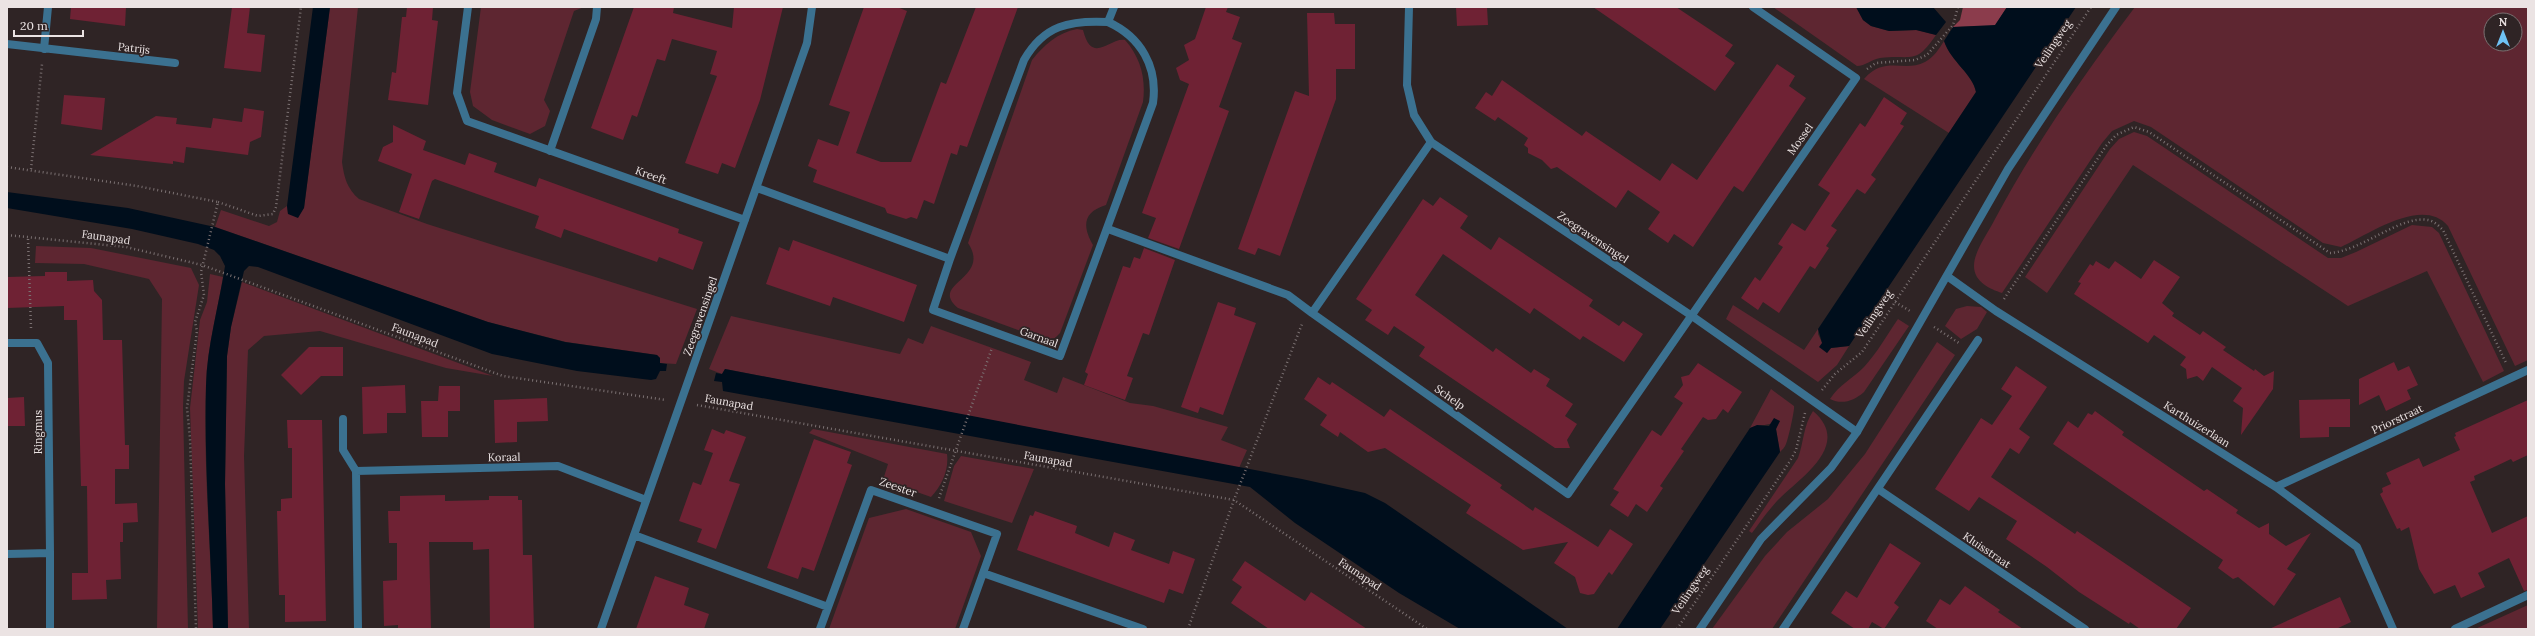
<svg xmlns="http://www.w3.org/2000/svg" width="2535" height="636" viewBox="0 0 2535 636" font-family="Lora,serif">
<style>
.green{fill:#5e2631;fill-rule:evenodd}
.forest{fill:#8b3c4c}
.water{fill:#000e1c}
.building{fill:#6f2234}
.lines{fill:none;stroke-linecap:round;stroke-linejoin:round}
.path{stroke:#7b7172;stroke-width:2.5;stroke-dasharray:1 3;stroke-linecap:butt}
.minor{stroke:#3b7190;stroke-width:8}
.tertiary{stroke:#3b7190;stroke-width:8}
.labels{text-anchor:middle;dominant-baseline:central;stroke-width:3.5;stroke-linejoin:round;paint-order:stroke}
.street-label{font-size:11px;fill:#ebe3e3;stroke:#2f2425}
</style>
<rect width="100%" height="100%" fill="#2f2425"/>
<path class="green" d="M330,7H358L342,162C344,177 347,189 359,199L427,224L697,309L676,364L660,363V358L657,355L566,342L488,322L215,227L221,210L269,226L277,222L280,211L287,206L288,214L304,208Z
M481,7H584L574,11L544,100L550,111L545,126L530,134L492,120L473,106L470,92Z
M1773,7H1856L1863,20L1871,26L1889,31L1917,30L1936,35C1915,66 1912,54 1880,58C1872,59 1865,66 1857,66Z
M2135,7H2528V360L2515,366L2448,226C2423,196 2369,234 2341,247L2323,243L2151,127L2134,121L2112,131L2102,143L2002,293C1990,289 1974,282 1974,266C1974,251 1988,233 1995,219C2035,144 2084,75 2135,7ZM2491,20H2515V44H2491Z
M1077,29L1083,30C1092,66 1110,37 1125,40C1141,58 1146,79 1143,102L1106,205C1083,212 1082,226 1093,245L1060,333L1055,338L1045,340L958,308C928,283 992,279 968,243L1032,60C1044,45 1057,33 1077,29Z
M1944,41C1951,62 1973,74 1976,92L1949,133L1864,79C1885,55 1904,73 1925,62C1934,57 1939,49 1944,41Z
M2134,132L2147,136L2328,258H2341L2356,252L2412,225L2432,227L2439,233L2504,371L2483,382L2427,271L2348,306L2133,165L2047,293L2025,277L2110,149L2119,139Z
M36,246L91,248L191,268L199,285L184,381L183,407L188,629H157L162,299L149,279L84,264L35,263Z
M210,274L223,277C217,313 207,348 206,385C203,466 211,548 213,629H198L190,408L200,320L207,302Z
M242,282L493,376L446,368L320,331L264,336L248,350L244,456L249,629H228L225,484L227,356L231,327Z
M1733,305L1804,350L1818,329V334L1827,353L1831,348L1849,346L1837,365L1818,382L1726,319Z
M1967,306L1981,307L1987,312L1977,329L1961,339L1945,326L1956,309Z
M731,316L900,354L908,338L923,344L931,326L1031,362L1024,380L1057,393L1063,377L1130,403L1153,406L1228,427L1221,440L1247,450L1239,468L725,369L722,374L709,369Z
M1898,319L1909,326L1864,392C1854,401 1842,405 1830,399C1840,384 1852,379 1864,367C1877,353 1887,335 1898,319Z
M1937,342L1955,355L1772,629H1712L1765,556L1787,532L1828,499L1865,454Z
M1771,389L1794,406C1795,409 1788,440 1786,444C1785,447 1782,450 1780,452L1776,429L1779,421C1769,426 1760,424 1750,428Z
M1813,411C1853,445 1800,478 1777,501C1768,511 1760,522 1752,533L1749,531L1798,458C1804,442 1803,426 1813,411Z
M813,429L947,454C949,470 942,485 931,497L883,480L888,464L809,433Z
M961,456L1034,469L1012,523L944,501L954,466Z
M906,509L971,532L981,556L955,629H829L869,518Z
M2528,604V629H2475L2528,605Z"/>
<path class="forest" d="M1963,7H2007L1995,26L1953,27L1960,20Z"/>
<path class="water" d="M313,7H330L304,208L298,218L288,214L287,206Z
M1856,7H1933L1946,22L1936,35L1916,30L1889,31L1871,26L1863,20Z
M2007,7H2076L1849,346L1831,348L1827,353L1819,347L1822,343L1818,329L1976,92C1973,74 1951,62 1944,41L1953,27L1995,25Z
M7,192L128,208L215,227L488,322L565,342L657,355L660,358V363L667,364L666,371H660L656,379L651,380L577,371L492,354L258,267L249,266L244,271L231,327L227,356L225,484L228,629H213C211,548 204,467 206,386C207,345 219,306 225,266L220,256L214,250L198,244L132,229L7,208Z
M725,369L1302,479L1365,493L1385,503L1568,629H1460L1399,593L1295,523L1250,487L723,391L722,382L714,381L716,373L722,374Z
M1774,418L1780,421L1776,429L1780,452L1660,629H1617L1750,428L1757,425L1769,426Z"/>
<path class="building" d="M71,7H126L125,26L70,19Z
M232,7H250L247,33L265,35L261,72L224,68Z
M407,7H433L432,20L438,21L428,105L388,100L392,72L396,73L402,17H406Z
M634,7H674L673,13L732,28L734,7H783L760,100L735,168L722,163L718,174L685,163L717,76L710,74L717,51L672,39L665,61L657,59L637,117L632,115L623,140L591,128Z
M864,7H897L907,11L856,153L881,162H911L941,82L946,84L976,7H1018L967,147L960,145L957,155L951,153L934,204L924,200L917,219L911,217L906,219L887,213L885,208L813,182L817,170L808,166L818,139L838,146L850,112L829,105Z
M1206,7H1228L1226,12L1240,17L1232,39L1242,43L1219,107L1229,111L1179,249L1148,238L1156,218L1142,213L1189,84L1180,80L1176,68L1189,60L1184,45L1195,39Z
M1456,7H1487L1488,25L1457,26Z
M1593,7H1676L1733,45L1725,56L1735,63L1715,91Z
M1307,13H1334L1335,24H1355V69H1336V99L1280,256L1258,248L1255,255L1238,249L1295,91L1309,96Z
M1777,64L1795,76L1789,86L1806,98L1743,192L1734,186L1693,247L1674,234L1668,243L1648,229L1660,212L1628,190L1616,208L1557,167L1551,169L1542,160L1528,153V148L1524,145L1528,138L1498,117L1495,121L1475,108L1486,92L1492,96L1502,80L1582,136L1586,131L1660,181L1672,163L1697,180Z
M64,95L105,98L102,130L61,124Z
M1884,97L1907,113L1900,124L1904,126L1871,175L1876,179L1865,194L1857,189L1831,226L1837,230L1826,246L1829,248L1815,269L1810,266L1779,313L1763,302L1758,310L1741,298L1755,277L1760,281L1783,247L1778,244L1792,223L1805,231L1830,193L1818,185L1860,123L1865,127Z
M244,108L264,111L261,137L250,142L248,155L186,147L184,163L173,161V164L90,155L156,116L177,118L176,124L211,128L213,118L242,122Z
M393,125L426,141L423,150L465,165L469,153L497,163L494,172L536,187L539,178L679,229L678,233L703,242L693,270L659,257L657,262L564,229L561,238L535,228L539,216L435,179L432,181L419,219L399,212L412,174L378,161L383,147L393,142Z
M1440,197L1468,216L1460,228L1491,250L1499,237L1593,300L1589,306L1619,326L1623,321L1643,334L1624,362L1583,336L1580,340L1534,308L1530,314L1443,254L1415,295L1493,352L1496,348L1531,373L1534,369L1550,379L1546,386L1573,404L1565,416L1577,424L1567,440L1570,448H1555L1419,356L1425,347L1394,326L1388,335L1365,320L1372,310L1356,299L1423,199L1433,206Z
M793,240L917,285L904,322L833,297L830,306L766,284L779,247L789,251Z
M1144,248L1175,260L1149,335L1143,333L1127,376L1133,378L1125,400L1084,385L1088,374L1085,372L1123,266L1130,268L1134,257L1140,259Z
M2154,260L2180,277L2162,303L2174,313L2172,316L2200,335L2203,331L2226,347L2223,350L2254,371L2255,369L2264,376L2274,371L2273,389L2241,435L2243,408L2233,401L2242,388L2212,367L2203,381L2197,376L2187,379L2186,369L2180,365L2186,357L2154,335L2148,343L2074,294L2081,283L2078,282L2090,264L2093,266L2096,261L2109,269L2115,261L2141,279Z
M45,272H67V281L93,280L94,291L102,300L103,340H122L125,445H129V469H115V504L137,503L138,522L123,523V542H120L121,579L106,580L107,599L72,600V573H88L87,486H81L77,320H64V306L7,308V277L45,276Z
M1218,302L1236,308L1234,315L1256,323L1223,415L1200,407L1198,413L1181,407Z
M309,347H343V376H321L301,395L281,375Z
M2394,362L2398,371L2409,366L2418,385L2407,390L2411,399L2386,411L2379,395L2359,405V379Z
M1698,363L1742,392L1728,413L1723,409L1716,419L1708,420L1703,417L1681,449L1684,451L1660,486L1663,488L1647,512L1636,504L1628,517L1610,505L1619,492L1613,489L1652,430L1661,436L1683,403L1674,397L1683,385L1681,377L1689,375Z
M2016,366L2047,387L2019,429L2030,437L2019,454L2010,448L1991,477L2075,534L2077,531L2191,608L2176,629H2140L2130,622L2129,624L2079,592L2047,567L2006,539L2017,521L1979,497L1969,511L1935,489L1981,418L1992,425L2012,396L2001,389Z
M1318,377L1330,385L1332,382L1384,417L1390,409L1502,485L1500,488L1533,511L1535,507L1598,547L1610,529L1633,544L1612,575L1609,572L1594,594L1588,595L1580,593L1575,577L1554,563L1568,542L1523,550L1466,513L1471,505L1385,448L1368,452L1340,432L1338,437L1320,425L1327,415L1304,399Z
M405,385L406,413H387V433L363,434L362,387Z
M439,386H460V411H448V437H422L421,401H438Z
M24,397L25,426H7V398Z
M547,398L548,421L517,422V442L495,443L494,400Z
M2350,399V427H2329V437L2300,438L2299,400Z
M2528,400V455L2513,462L2511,459L2492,468L2474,476L2475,480L2470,482L2492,533L2528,516V590L2524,591L2509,558L2478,573L2485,587L2461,598L2455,585L2434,594L2419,569L2409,527L2401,531L2400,528L2397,529L2380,494L2383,492L2382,488L2391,484L2386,473L2419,458L2423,467L2460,450L2454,437L2456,436L2455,433Z
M2095,411L2124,432L2122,435L2204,491L2207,489L2238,510L2236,513L2259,528L2269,523V534L2286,546L2311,533L2287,569L2296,574L2274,606L2238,577L2233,579L2218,568L2223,560L2053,444L2068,421L2078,428L2088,413L2092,415Z
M287,420H322L326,621L285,622V595H279L277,511H281V499L292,498V448H288Z
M712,429L724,434L726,430L746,437L729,481L740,484L716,549L697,542L702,529L679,521L693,482L701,485L713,453L704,450Z
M814,439L851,452L847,463L852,465L814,571L802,567L798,579L767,568Z
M445,495V501L489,500V496H518V500H522L523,555H532L534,629H490L489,549L473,550V542H429L431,629H398V625L384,626L383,581L397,580V543H389L388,511H400V496Z
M1035,511L1077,526L1075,533L1109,547L1114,532L1135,540L1131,550L1169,564L1173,551L1195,559L1183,594L1169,589L1164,603L1017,550L1030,515L1033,516Z
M1890,543L1921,563L1894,603L1899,607L1884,629L1872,622L1868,629H1855L1831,613L1846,591L1857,598Z
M1245,561L1305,601L1311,592L1367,629H1269L1231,603L1242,587L1232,580Z
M655,576L689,588L684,605L709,614L704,629H636Z
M1965,586L2000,610L1998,612L2023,629H1938L1926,621L1940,599L1950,605Z
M2340,597L2351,622L2336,629H2269Z"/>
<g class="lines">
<path class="path" d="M1867,69L1876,63L1915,60L1927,55L1953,25L1958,7
M7,167L137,186L218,202L201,272L204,295L195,322L197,331L187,408L190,438L196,629
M31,169L42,64
M218,202L258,216L273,214L276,207L301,7
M7,235L126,247L202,265L503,376L666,400
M28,239L31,328
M2004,299L2106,146L2116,135L2134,127L2149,132L2330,253C2362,251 2400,215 2428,220C2434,221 2439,226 2443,230L2506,363
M1895,302L1910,311
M1934,327L1959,343
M1822,390L1835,374L1862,352L2091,7
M697,405L1234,500L1427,629
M939,498L992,348
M1188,629L1234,500L1302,324
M1677,629L1790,461L1796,450L1805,413"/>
<path class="minor" d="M468,7L457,93L467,121L745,220
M1409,7L1407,85L1414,115L1431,142L1692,316L1857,432
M1108,22C1070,20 1044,25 1024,60L950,259L933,310L1060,356L1153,103C1158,67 1141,37 1108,22L1114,7
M7,44L175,63
M44,49L48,7
M1431,142L1312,313L1568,494L1856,78L1753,7
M550,151L596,19L597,7
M757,188L950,259
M1108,229L1288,295L1312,313
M1947,276L1996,311L2276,487L2357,547L2393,629
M7,343H37L48,363L50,553
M343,419V450L356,471
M2276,487L2528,370
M1878,489L2085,629
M634,535L828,607
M7,554L50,553V629
M983,573L1143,629
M358,629L356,471L558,466L646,500
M601,629L807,43L812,7
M820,629L871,490L997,534L963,629
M1783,629L1978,340
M2455,629L2528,595"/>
<path class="tertiary" d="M1700,629L1761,539L1831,468L1857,432L2008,169L2116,7"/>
</g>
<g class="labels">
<g class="street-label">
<text transform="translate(2053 44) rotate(-56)">Veilingweg</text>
<text transform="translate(134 48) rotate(6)">Patrijs</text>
<text transform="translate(1800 139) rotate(-55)">Mossel</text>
<text transform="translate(651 175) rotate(19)">Kreeft</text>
<text transform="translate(106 237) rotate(8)">Faunapad</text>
<text transform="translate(1593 237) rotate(34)">Zeegravensingel</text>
<text transform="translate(1874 314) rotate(-56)">Veilingweg</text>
<text transform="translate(700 316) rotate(-71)">Zeegravensingel</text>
<text transform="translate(415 335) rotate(21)">Faunapad</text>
<text transform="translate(1039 337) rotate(20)">Garnaal</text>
<text transform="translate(1450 397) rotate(35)">Schelp</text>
<text transform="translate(729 402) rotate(10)">Faunapad</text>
<text transform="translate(2397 419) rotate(-25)">Priorstraat</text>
<text transform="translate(2197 424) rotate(32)">Karthuizerlaan</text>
<text transform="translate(38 432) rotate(-90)">Ringmus</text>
<text transform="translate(504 457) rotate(-1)">Koraal</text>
<text transform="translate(1048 459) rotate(10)">Faunapad</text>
<text transform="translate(898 487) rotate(19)">Zeester</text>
<text transform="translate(1987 550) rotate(34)">Kluisstraat</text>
<text transform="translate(1360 574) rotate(34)">Faunapad</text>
<text transform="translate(1690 590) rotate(-56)">Veilingweg</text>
</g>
</g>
<rect width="2535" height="636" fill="none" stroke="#ebe3e3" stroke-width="16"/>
<g transform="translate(2503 32)"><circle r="19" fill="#2f2425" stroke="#7a7071"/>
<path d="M0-3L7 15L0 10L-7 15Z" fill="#6ec2f3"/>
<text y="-6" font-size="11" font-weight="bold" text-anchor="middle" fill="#ebe3e3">N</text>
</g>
<path d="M14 30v6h69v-6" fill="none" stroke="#ebe3e3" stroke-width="2"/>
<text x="20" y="30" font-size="12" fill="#ebe3e3" stroke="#2f2425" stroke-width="3" paint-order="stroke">20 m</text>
</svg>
